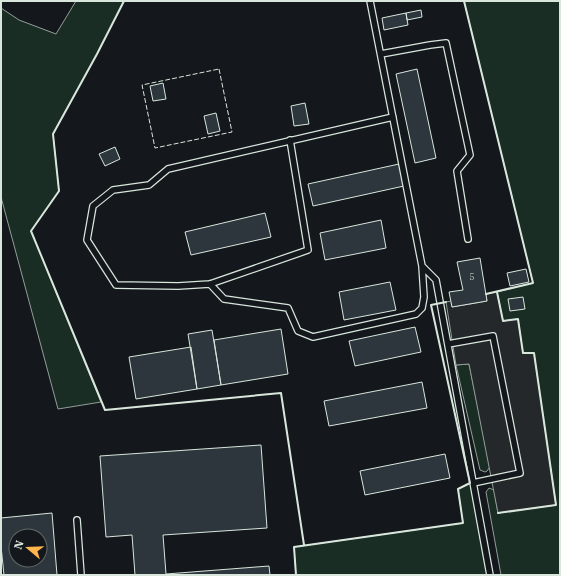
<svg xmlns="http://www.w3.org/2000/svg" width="561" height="576" viewBox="0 0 561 576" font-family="'IBM Plex Serif',serif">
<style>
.green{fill:#1a2d24;stroke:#939e99}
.parking{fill:#24282b;stroke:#939e99}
.building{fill:#2c363c;stroke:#d8e6dc;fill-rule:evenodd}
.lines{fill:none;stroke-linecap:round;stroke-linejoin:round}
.lane-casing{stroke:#d8e6dc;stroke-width:8}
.lane{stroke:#14181c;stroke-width:5.5}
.fence{stroke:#d8e6dc;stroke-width:1;stroke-dasharray:5 2;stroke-linecap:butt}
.wall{stroke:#d8e6dc;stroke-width:2}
.labels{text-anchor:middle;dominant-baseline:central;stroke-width:3;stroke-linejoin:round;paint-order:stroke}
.number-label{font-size:9px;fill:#adbab4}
</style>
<rect width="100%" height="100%" fill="#14181c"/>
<path class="green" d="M76,1H124L97,54L53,134L59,191L31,231L101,402L58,409L1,197V8L19,20L56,34Z
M464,1H560V575H501L486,492L489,488L494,490L498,513L556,505L533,353H523L503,321L497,292L533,283Z
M469,364L490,467L487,471L485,472L480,470L456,365Z
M470,483L487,575H296L294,547L463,523L458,489Z"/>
<path class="parking" d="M497,292L503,321L518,319L523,353H534L556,505L498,513L469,364L456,365L446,302L451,301L452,307L487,301L486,294Z"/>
<path class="building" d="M421,10L422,17L407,20L406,13Z
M406,13L408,25L384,30L382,18Z
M417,69L436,158L415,163L396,74Z
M163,83L166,99L153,101L150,86Z
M305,103L309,124L294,126L291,106Z
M216,113L220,131L208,134L204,116Z
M115,147L120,159L105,166L99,154Z
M399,164L404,186L313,206L308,184Z
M265,213L271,237L191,255L185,232Z
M381,220L386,248L325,260L320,233Z
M480,258L487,301L452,307L449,292L463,290L457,262Z
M526,269L529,282L510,286L507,273Z
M390,282L396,310L344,320L339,292Z
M523,297L525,309L510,311L508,299Z
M415,327L421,352L355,366L349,341Z
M281,329L288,374L221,385L214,340Z
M212,330L221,385L197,389L188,334Z
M191,347L197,389L136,399L129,357Z
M422,382L427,408L329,426L324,401Z
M261,445L267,528L163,535L166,574L269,566L270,575H135L132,535L106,537L100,456Z
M445,454L450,478L365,495L360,471Z
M52,513L57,575H4L1,546V518ZM16,536H40V560H16Z"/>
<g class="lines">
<defs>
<path id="lane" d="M370,1L422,266L436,280L490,575
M381,54L430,45L446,43L470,155L457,171L468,239
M290,140L308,250L210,284L178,286L116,285L87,240L93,206L113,190L149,185L168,169L393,117
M210,284L224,299L288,308L298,331L313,337L416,314L422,308L424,297L422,266
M448,344L493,336L520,473L473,483
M77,520L81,575"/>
</defs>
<use href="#lane" class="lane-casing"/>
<use href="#lane" class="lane"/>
<path class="fence" d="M219,69L232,132L155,148L142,85Z"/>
<path class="wall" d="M124,1L97,54L53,134L59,191L31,231L105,410L281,393L304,545
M464,1L533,283L486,294
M497,292L503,321L518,319L523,353H534L556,505L498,513
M296,575L294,547L463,523L458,489L470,483L431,305L446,302"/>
</g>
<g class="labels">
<g class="number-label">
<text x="472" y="276">5</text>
</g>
</g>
<rect width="561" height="576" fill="none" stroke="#d8e6dc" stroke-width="4"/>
<g transform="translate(28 548) rotate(289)"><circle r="19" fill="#14181c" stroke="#626a69"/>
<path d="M0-3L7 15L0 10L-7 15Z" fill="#ffb74d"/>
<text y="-6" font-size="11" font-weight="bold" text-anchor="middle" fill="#d8e6dc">N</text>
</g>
</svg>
